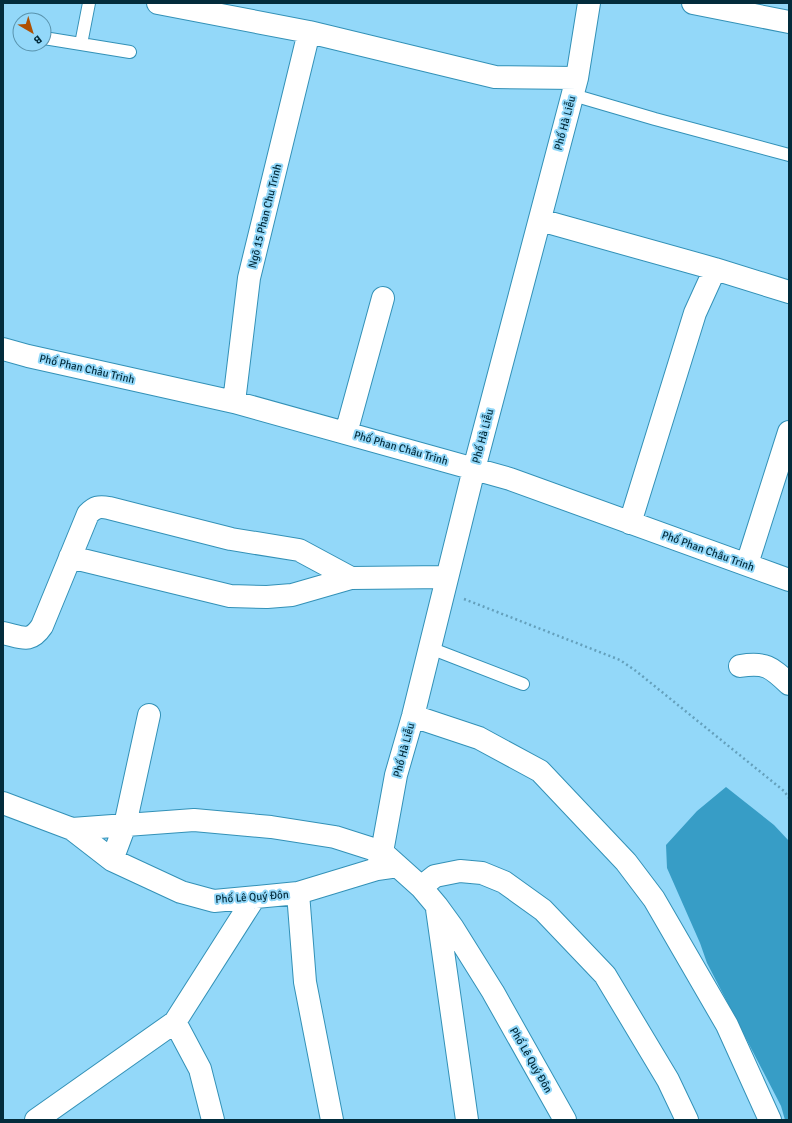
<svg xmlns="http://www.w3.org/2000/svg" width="792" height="1123" viewBox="0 0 792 1123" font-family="Signika,sans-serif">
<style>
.water{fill:#379dc6}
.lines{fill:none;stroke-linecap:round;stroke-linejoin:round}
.service-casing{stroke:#3391b7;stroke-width:14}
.minor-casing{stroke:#3391b7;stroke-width:24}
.path{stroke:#64a0bc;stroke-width:2.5;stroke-dasharray:2 3;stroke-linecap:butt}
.service{stroke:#fff;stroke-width:12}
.minor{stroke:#fff;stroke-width:22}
.labels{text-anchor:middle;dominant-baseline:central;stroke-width:4;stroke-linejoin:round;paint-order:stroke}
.street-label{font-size:11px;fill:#032c3c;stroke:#93d8f9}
</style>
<rect width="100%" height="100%" fill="#93d8f9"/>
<path class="water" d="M726,787L774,825L789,841V1120H785L781,1106L707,963L700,943L667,868L666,845L697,811Z"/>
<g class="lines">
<defs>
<path id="service" d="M44,38L81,44L89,3
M81,44L130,52
M573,95L655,119L789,155
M430,648L523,684"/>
<path id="minor" d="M158,3L309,32L495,77L577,78
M693,3L789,22
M540,220L715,269
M3,349L28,356L234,402L510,479L789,580
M234,402L249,278L309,32
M346,433L383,298
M630,523L695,313L715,269L789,292
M70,557L230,596L267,597L292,595L351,578L447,577
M747,564L789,432
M3,633C22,637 30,644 42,626L88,514C95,507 99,506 109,508L231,539L299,550L351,578
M740,666C766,662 771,667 789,684
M413,716L479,738L540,771L626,862L654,899L727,1025L770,1120
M3,803L72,829L112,860L181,892L214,901L298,893L377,869L391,867
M72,829L194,820L271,827L335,837L382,852L421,887L437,906L453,928L493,992L565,1120
M112,860L125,825L149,715
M377,869L382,852L396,775L413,716L474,469L577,78L589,3
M421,887L435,876L460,871L482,873L504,882L543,910L605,975L668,1080L687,1120
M298,893L305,982L332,1120
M437,909L467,1120
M175,1022L200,1069L213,1120
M36,1120L175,1022L254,898"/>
</defs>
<use href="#service" class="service-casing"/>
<use href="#minor" class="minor-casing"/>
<path class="path" d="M464,599L620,660L636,671L784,791L789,798"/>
<use href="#service" class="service"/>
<use href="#minor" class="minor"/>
</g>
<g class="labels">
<g class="street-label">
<text transform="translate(565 123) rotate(-75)">Phố Hà Liễu</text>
<text transform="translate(265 216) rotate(-76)">Ngõ 15 Phan Chu Trinh</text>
<text transform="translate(87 369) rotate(13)">Phố Phan Châu Trinh</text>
<text transform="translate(483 436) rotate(-75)">Phố Hà Liễu</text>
<text transform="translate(401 448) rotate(16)">Phố Phan Châu Trinh</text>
<text transform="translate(708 551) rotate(20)">Phố Phan Châu Trinh</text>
<text transform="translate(404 750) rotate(-75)">Phố Hà Liễu</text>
<text transform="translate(252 897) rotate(-4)">Phố Lê Quý Đôn</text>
<text transform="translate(531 1060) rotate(60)">Phố Lê Quý Đôn</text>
</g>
</g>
<rect width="792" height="1123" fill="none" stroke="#032c3c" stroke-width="8"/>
<g transform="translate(32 32) rotate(142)"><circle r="19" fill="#93d8f9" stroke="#5993ad"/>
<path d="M0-3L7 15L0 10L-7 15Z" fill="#af5002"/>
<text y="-6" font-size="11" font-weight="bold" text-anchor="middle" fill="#032c3c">B</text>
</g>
</svg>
